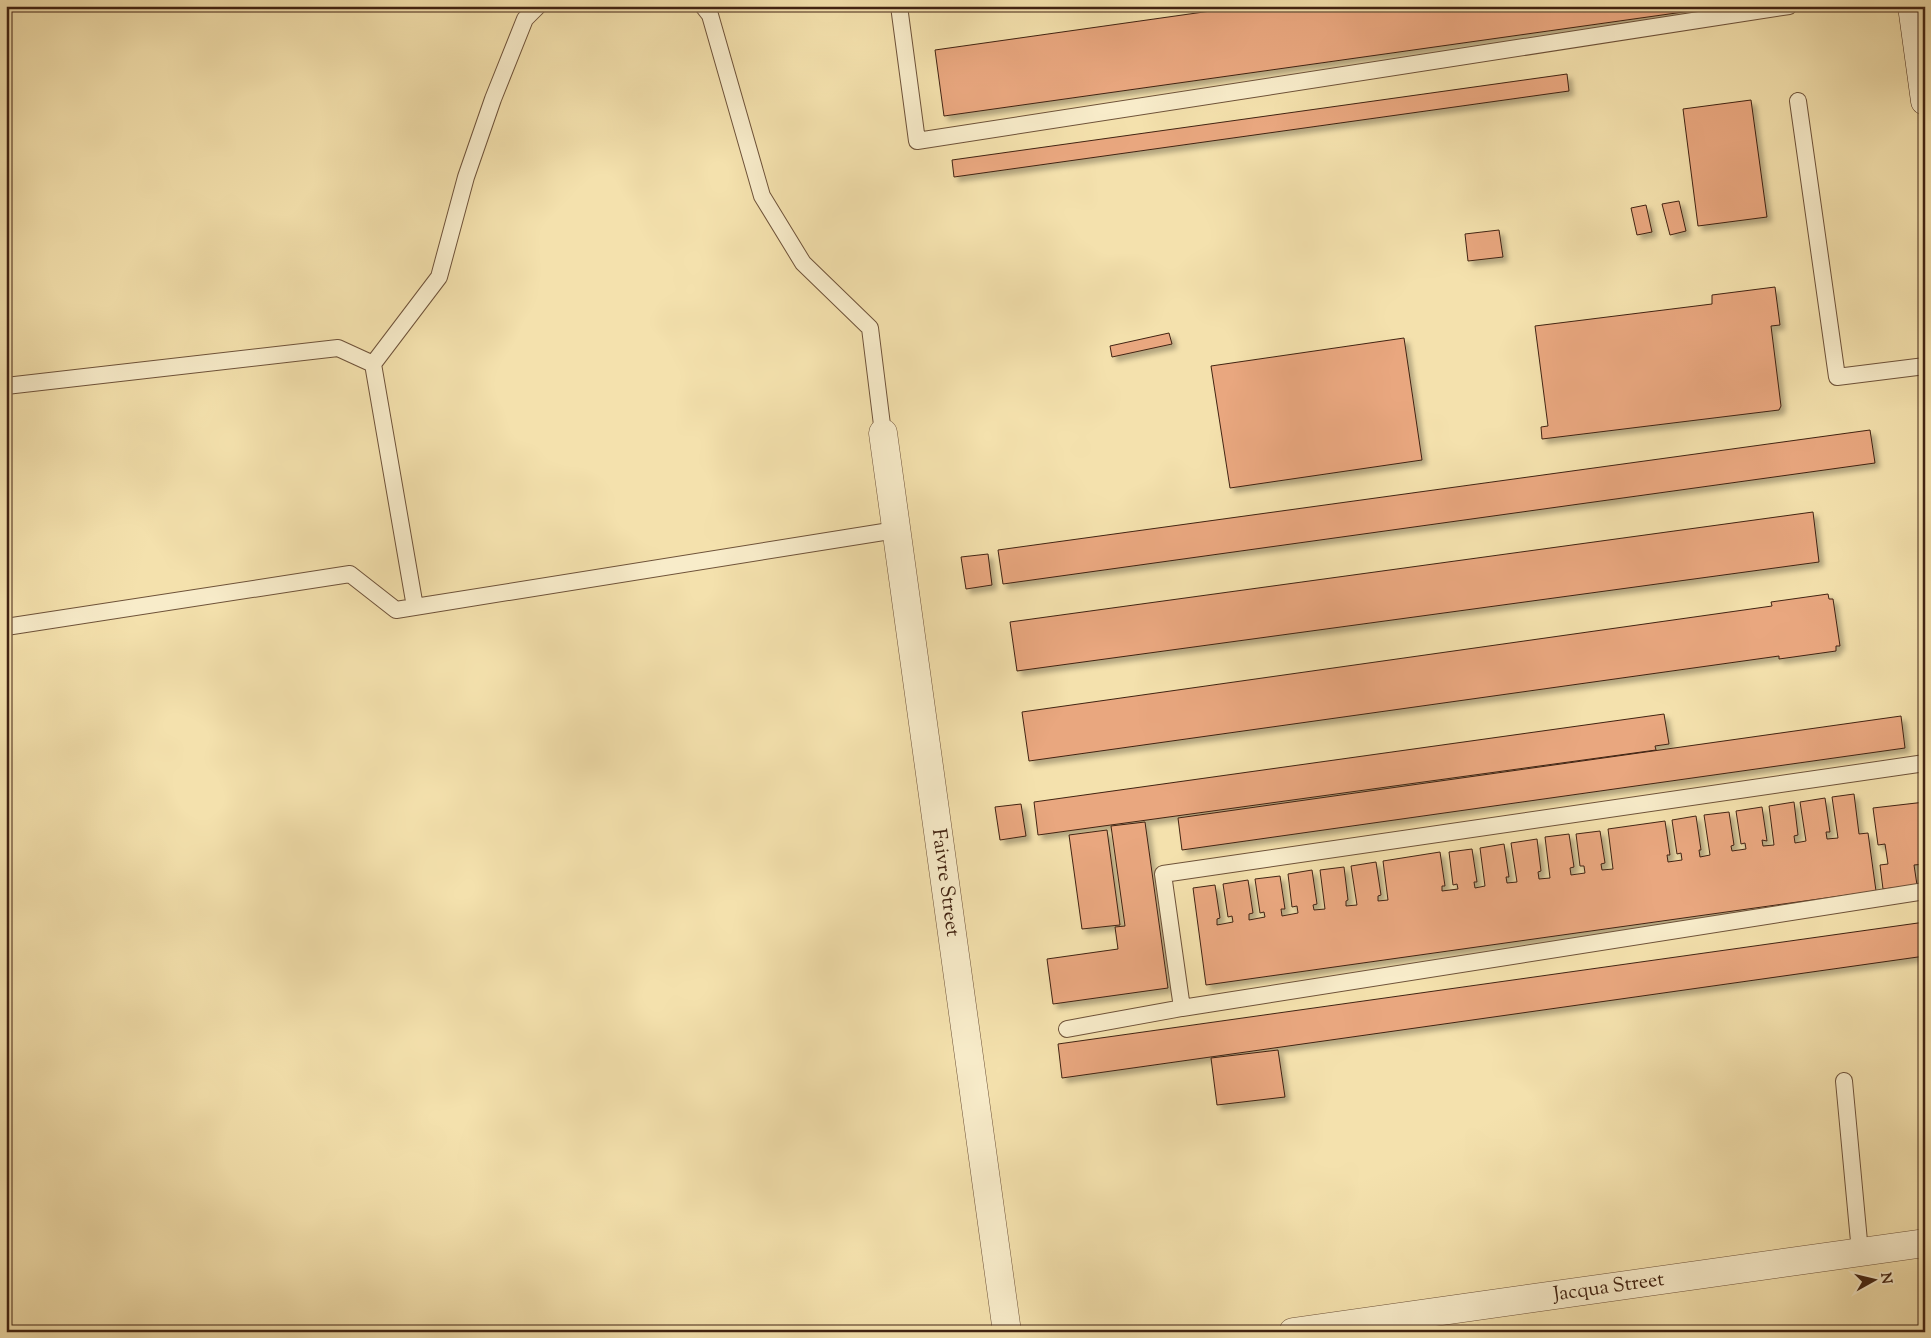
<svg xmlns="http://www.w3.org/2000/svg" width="1931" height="1338" viewBox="0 0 1931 1338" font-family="'Sorts Mill Goudy',serif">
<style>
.building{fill:#e9a77f;stroke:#412312;filter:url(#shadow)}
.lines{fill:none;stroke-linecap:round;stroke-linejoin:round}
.lane-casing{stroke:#6e5239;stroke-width:18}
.street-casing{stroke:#6e5239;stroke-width:29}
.secondary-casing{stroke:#412312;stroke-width:29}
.lane{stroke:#f8ecca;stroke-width:16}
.street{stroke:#f8ecca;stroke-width:28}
.secondary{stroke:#f8ecca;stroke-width:28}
.labels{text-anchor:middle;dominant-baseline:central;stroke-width:4;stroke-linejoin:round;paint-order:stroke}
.street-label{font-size:20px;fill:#412312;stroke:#f8ecca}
</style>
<defs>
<filter id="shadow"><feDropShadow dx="4.5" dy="4.5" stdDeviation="2.5" flood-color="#0004"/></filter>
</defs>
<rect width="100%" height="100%" fill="#f4e1ad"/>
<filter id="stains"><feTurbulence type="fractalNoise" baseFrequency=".004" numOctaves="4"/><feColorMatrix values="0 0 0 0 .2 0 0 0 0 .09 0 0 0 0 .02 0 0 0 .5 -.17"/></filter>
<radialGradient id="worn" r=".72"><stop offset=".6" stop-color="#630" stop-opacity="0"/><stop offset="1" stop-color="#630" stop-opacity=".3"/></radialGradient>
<path class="building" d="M1246,6H1726L944,116L935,50Z
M1567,74L1569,91L954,177L952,160Z
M1751,100L1767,217L1698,226L1683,109Z
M1679,201L1686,231L1670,235L1662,204Z
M1646,205L1652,232L1637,235L1631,208Z
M1499,230L1503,257L1468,261L1465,234Z
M1775,287L1780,325L1771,326L1781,406L1779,410L1542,439L1541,427L1548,426L1535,326L1712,304V295Z
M1169,333L1172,344L1112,357L1110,346Z
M1404,338L1422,460L1230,488L1211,366Z
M1870,430L1875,463L1003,584L998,550Z
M1813,512L1819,562L1017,671L1010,622Z
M988,554L992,585L966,589L961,557Z
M1828,594L1829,599H1833L1840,646H1836V651L1779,659V656L1029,761L1022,712L1772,606L1771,602Z
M1664,714L1669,744L1655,746L1656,750L1038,835L1034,802Z
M1901,716L1905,748L1182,850L1178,818Z
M1854,794L1859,834L1868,833L1876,891L1206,985L1193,888L1215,885L1220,918L1217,919V925L1233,922L1232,916L1228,917L1223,884L1248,880L1253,913L1249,914V920L1265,917L1264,912L1260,913L1255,879L1280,876L1285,909H1281L1282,916L1298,913L1297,906L1292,907L1288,874L1312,870L1317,904L1313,905L1314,910L1325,909L1320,870L1344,867L1348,900L1346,901V906L1357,905L1351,866L1376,862L1381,895L1378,896V901L1388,900L1383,861L1440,852L1445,886H1442V891L1458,889L1457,884L1453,885L1449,852L1472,849L1477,882H1474L1475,888L1485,886L1480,848L1504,844L1509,877H1506L1507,883L1517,882L1511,843L1537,839L1541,871L1538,872L1539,879L1550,878L1545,837L1569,834L1574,867L1570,868L1571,875L1585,873L1584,866H1580L1576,834L1600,831L1605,863L1601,864L1602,870L1613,869L1608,829L1665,821L1670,855H1667L1668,862L1682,860L1681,853L1677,854L1672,820L1696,816L1701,850H1699L1700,857L1710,855L1704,815L1729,812L1734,845L1731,846L1732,851L1746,849L1745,843L1741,844L1736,811L1762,807L1767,841L1762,840L1763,846L1774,845L1769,806L1794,802L1798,835L1794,836L1795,843L1806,841L1800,802L1825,798L1830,832H1826L1827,839L1838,838L1832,797Z
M1925,802V864L1914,865L1917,885L1883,889L1880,865L1888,864L1885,844L1878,845L1873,808Z
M1021,804L1026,836L1000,840L995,807Z
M1145,822L1168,988L1053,1004L1047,959L1118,949L1115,927L1125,926L1111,826Z
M1107,830L1120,925L1082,929L1069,835Z
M1925,922V956L1062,1078L1058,1044Z
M1278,1050L1285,1097L1217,1105L1211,1058Z"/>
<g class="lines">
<defs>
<path id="lane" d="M703,6L710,15L762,196L803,263L870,328L883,433
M899,6L917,141L1789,6
M1798,101L1837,377L1925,366
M373,364L439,277L466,177L493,99L525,19L538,6
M6,386L338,348L373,364L415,607
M6,627L350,574L396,610L896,530
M1925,763L1163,874L1182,1008L1925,891
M1067,1029L1182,1008
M1844,1081L1860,1252"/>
<g id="street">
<path id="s1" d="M883,433L1007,1332"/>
<path id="s2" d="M1293,1332L1925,1243"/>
</g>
<path id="secondary" d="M1912,6L1925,101"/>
</defs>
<use href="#lane" class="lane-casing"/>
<use href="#street" class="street-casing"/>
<use href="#secondary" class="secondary-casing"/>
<use href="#lane" class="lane"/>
<use href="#street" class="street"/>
<use href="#secondary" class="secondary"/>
</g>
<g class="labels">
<g class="street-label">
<text stroke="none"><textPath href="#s1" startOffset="454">Faivre Street</textPath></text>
<text stroke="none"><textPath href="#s2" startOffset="319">Jacqua Street</textPath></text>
</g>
</g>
<rect width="1931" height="1338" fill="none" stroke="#f4e1ad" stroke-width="25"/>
<rect x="8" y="8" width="1916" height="1323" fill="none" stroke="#412312" stroke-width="2.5"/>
<rect x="12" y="12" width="1906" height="1313" fill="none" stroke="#412312"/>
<g transform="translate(1874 1280) rotate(82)" stroke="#f8ecca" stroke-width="4" paint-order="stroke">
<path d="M0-4L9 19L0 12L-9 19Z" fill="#412312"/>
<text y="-8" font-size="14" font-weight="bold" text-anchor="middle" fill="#412312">N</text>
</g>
<rect width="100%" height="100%" filter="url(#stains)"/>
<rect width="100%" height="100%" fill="url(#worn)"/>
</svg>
